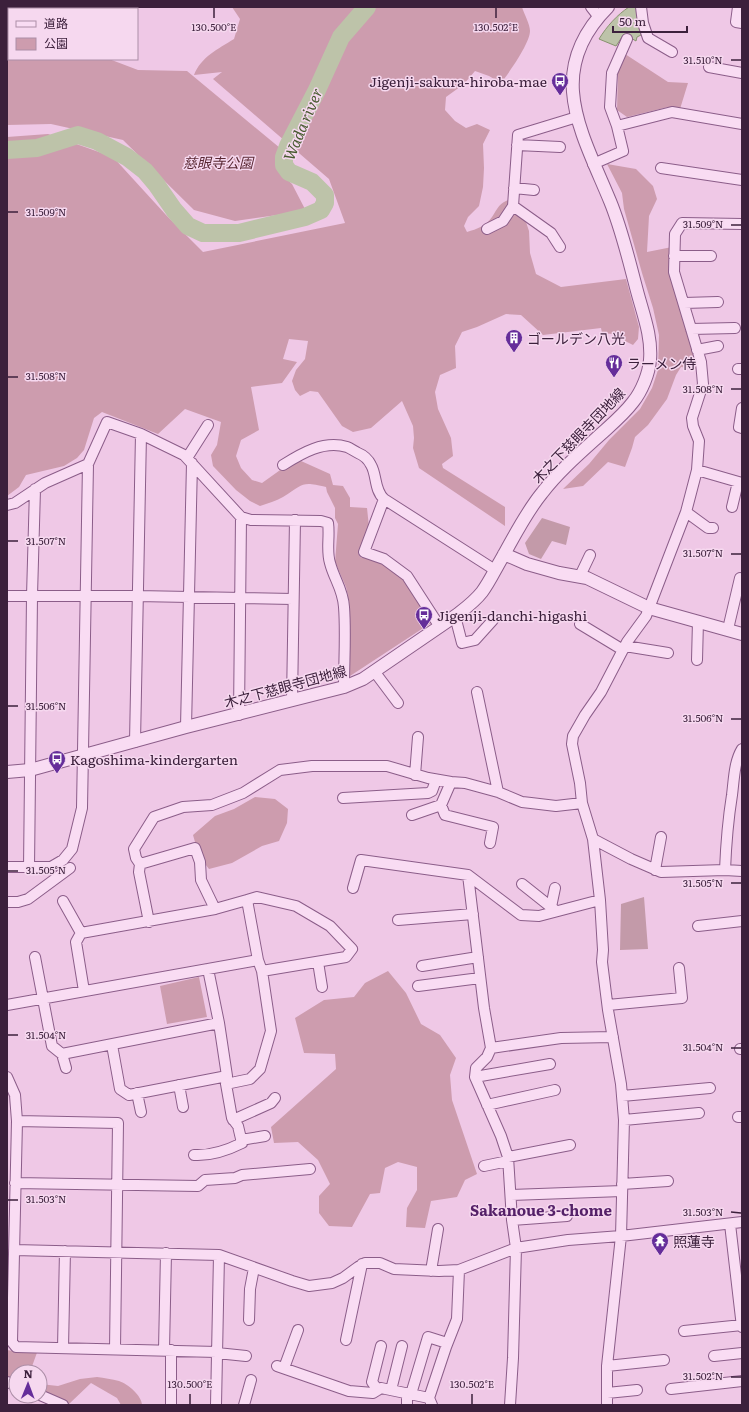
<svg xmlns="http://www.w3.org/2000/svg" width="749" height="1412" viewBox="0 0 749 1412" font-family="Literata,'Noto Sans JP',serif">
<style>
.green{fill:#cd9cae}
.cemetery{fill:#c39aa9}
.water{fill:#bdc3a9;stroke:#88926f}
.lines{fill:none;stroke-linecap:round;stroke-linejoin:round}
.river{stroke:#bdc3a9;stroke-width:18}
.minor-casing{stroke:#8b5d89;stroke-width:12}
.tertiary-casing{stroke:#8b5d89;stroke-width:14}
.minor{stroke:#f9dcf3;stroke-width:10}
.tertiary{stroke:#f9dcf3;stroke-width:12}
.ticks{fill:none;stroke:#3c203c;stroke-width:1.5}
.labels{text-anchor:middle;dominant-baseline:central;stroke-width:3;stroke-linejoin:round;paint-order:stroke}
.poi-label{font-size:14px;fill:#3c203c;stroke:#f6d8ef;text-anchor:start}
.park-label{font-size:14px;font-style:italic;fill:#582732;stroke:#f6d8ef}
.street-label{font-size:14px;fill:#3c203c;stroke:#f6d8ef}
.water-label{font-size:15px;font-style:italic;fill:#485b30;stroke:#f6d8ef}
.neighbourhood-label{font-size:15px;font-weight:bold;fill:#542068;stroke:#f6d8ef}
.ticks-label{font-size:10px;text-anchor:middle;fill:#3c203c;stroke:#f6d8ef;stroke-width:3;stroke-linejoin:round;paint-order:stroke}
</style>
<rect width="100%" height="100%" fill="#efc8e6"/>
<path class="green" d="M7,7H19L18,9H9V59H109L138,70L187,71L280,148L278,171L292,184L306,211L235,221L194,210L123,140L51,124L7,125Z
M232,7H522C524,14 530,24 530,31C530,43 509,73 501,83L489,76L475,71L464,84L446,97L445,110L455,121L466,128L477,124L490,130L483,144L484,168L483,187L479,206L468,217L464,226L467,232C477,229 486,226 492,217C498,208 500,201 513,199L519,215L526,222L529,231L530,253L536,274L561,287L626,279L639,327L638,339L633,345L625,341L623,335L602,333L601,328L543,335L521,315L506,314L477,327L462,332L455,346L456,368L440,375L435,392L438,409L451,438L453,456L442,464L443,468L505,507V526L419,468L413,448L414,438L413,426L402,401L371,428L353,432L342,426L318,392L310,391L300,396L295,390L292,381L296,370L305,359L308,341L289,339L283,359L297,362L282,383L251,387L259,430L241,440L236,456L241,468L252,480L262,483L283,468L301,461L330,474L333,485L343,486L350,498V507L367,508L369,527L358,553L360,557L383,562L404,579L431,623L350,676L348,675V596L346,587L335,562L338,524L335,518V508L327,492L326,487C301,481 304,484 283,497C276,501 268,503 260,506L250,501L236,490L213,466L211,455L217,445L221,422L185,409L158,434L102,412L94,418L84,450L77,458L64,466L26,475L19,487L7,496V137L48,134L113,157L166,215L203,252L345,223L329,179L213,79L222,72L194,75C201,57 218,49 234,39L240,19Z
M625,54L668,82L688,83L680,109L668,107L627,117L617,110L618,70Z
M607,164L636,169L653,186L657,199L649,216L647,252L672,247L695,351L697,369L681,367L676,375L667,399L648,425L635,437L632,448L625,467L608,462L583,486L563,489L589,464L609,440L640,409L652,388L658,370L659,335L653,308L642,273L624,209L622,193Z
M255,797L275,799L288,809L287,823L279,841L262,846L232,863L209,869L199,856L193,835L215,816L234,809Z
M388,971L406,993L421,1024L440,1035L456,1058L450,1075L452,1100L477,1174L465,1180L457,1197L431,1201L425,1228L406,1227L407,1208L417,1190V1167L398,1162L385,1168L380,1193L370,1194L352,1227L329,1226L319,1213V1196L330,1184L318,1160L298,1142L274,1143L271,1127L336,1069L335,1054L304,1053L295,1018L324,1000L354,997L365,983Z
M199,977L207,1017L167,1024L160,986Z
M39,1347L30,1372H16V1382L7,1379V1350L24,1353Z
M97,1377C104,1378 112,1379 119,1381C128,1384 142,1396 142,1405H121L117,1398L91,1383L69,1404L40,1391V1384L58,1386L80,1379Z"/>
<path class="cemetery" d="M542,518L570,527L566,545L552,541L541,559L529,554L525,543Z
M644,897L648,949L620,950L621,904Z"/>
<path class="water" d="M629,7H637L641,35L637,37L636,41L624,34L616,46L599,39C607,26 617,15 629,7Z"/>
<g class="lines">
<path class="river" d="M7,150L37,148L78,135L97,141L127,157L145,171L156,184L174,210L188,226L203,233H239L305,217L321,210L325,203V195L312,182L289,172L284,165V157L288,146L317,90L341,37L367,7"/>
<defs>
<path id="minor" d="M591,7L598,16
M641,7L643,23L648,38L672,52
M738,7L736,22L742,23
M709,67L742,73
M617,126L672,112L742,124
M517,145L560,147
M593,164L623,151L617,126L610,107L612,73L627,39
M661,168L742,180
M514,188L534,190
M513,206L551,233L560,247
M487,229L503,221L513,206L518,135L577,117
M674,256H711
M684,303L718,302
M691,329L735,328
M697,350L718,346
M738,369H742
M742,408L739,427L742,428
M187,458L208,425
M283,465C302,453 324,440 347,447C350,448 354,451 358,453C363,455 368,459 371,465C377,475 374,490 384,499L495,570
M697,470L699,441L693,426L692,418L703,384L701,362L674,272L675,234L682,223L742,224
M384,499L364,552L384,559L407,576L440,627
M7,505L15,503L45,483L88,464L107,422L141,434L184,455L241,517L251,520L321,521L328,523C330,536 326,551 330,563C334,579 343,589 344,607C346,633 344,661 344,687
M732,507L738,482
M686,512L708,528H713
M580,576L590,555
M7,596H137L293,599
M455,616L462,643L475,640L493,620
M580,624L623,650
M728,629L740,578
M625,646L668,653
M697,660L698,621
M374,671L398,703
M477,692L498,792
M292,700L295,520
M239,715L241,517
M186,727L192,463
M135,742L141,434
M415,775L418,737
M343,798L428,793L432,791L436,780
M412,815L441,805
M593,839L631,859L661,872L725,870L742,871
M490,843L493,827L445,815L441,805L451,782L465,783L498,792L522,802L531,803L556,806L582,803
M140,864L195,848L200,862L201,880L215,909
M7,867H51L63,860L72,849L82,808L88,464
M29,868L32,596L35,489
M655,870L661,837
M725,870C726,845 728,820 732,795C734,780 734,762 742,749
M468,875L484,1008L491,1048L487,1057L476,1068L475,1077L501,1136L508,1157L512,1220L516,1248L513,1358L510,1405
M522,884L556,911
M353,888L361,860L468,875L521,915L539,916L600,900
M247,900L257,897L296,906L330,926L352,949L346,957L262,971
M63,901L81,933
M7,902H18L28,899L70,868
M551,907L555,888
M398,920L473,914
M149,922L139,872L140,864L136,858L134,849L154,817L183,807L212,805L243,793L280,770L312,766H387L428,778L451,782
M698,926L742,921
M35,957L52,1046L62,1054L219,1023
M318,962L322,987
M422,966L478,957
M418,986L480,978
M84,991L76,942L81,933L215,909L247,900L258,960L262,971L271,1031L260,1069L250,1079L226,1084
M7,1005L258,960
M608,1005L682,998L679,968
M112,1045L120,1089L129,1095L227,1076
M491,1048L561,1038L613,1037
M740,1049H742
M62,1054L66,1068
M7,1077L15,1095L17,1121L12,1342L16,1347L217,1352
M475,1077L550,1064
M179,1085L183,1107
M137,1093L141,1112
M622,1096L710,1088
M487,1105L555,1090
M738,1117H742
M233,1120L271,1103L275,1098
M624,1120L699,1113
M17,1121L118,1123L115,1349
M241,1140L265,1136
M194,1155C211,1156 226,1151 242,1143L238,1126L232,1118L226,1084L227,1076L219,1023L208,969
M508,1157L570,1145
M484,1166L508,1161
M15,1183L198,1186L205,1180L235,1178L242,1175L310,1169
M622,1184L668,1181
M511,1195L622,1191
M512,1220L567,1216
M730,1224L742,1327
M14,1250L219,1255L292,1281L309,1286L332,1283L343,1278L358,1267L365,1263H380L394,1269L439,1271L459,1270L516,1248L568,1240L621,1236L742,1222
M431,1271L438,1229
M249,1320L250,1289L254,1268
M684,1331L742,1325
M346,1340L362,1264
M63,1348L65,1251
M164,1350L166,1253
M217,1353L246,1356
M714,1356L742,1353
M277,1366L349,1391L373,1393L381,1388L429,1398L432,1405
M607,1366L664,1360
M284,1368L298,1330
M7,1382L16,1385
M671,1389L742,1381
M378,1390L372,1382L381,1346
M391,1390L402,1346
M607,1393L637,1390
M411,1394L428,1337L447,1343
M40,1395L63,1405
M429,1398L446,1347L457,1319L459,1270
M171,1405V1350
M216,1405L219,1255
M244,1405L251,1380
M407,1405V1393
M607,1405V1366L621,1236L624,1120L621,1084L608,1010L602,962L603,950L600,900L593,839L582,803L580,783L572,744L573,736L585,715L601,692L627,642L646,616L686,512L697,470L742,483"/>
<path id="tertiary" d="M504,554L527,564L559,573L587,578L649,608L742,634
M7,772L30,770L186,727L344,687L363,679L458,614C467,607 475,601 482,592C488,584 493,574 498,565C512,541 524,515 542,493C559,471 580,453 601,434C612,424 624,414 633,402C642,391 649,373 650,360C652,336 643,314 637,291C629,261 622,230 610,201C581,131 544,71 608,7"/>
</defs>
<use href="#minor" class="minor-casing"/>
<use href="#tertiary" class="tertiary-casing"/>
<use href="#minor" class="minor"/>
<use href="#tertiary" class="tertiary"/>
</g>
<path class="ticks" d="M214,18V8M496,18V8M731,60H741M8,212H18M731,225H741M8,377H18M731,389H741M8,541H18M731,554H741M8,706H18M731,719H741M8,871H18M731,883H741M8,1035H18M731,1048H741M8,1200H18M731,1212L741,1213M731,1377H741M190,1404V1394M472,1404V1394"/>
<defs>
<symbol id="bus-pin" viewBox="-11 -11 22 30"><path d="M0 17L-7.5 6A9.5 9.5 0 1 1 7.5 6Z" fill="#652d9a" stroke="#f6d8ef"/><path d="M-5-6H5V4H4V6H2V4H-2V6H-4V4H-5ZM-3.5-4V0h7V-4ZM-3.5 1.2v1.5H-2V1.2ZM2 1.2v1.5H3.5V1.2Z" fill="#fff"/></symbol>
<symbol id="building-pin" viewBox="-11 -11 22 30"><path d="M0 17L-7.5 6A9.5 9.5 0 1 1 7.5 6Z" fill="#652d9a" stroke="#f6d8ef"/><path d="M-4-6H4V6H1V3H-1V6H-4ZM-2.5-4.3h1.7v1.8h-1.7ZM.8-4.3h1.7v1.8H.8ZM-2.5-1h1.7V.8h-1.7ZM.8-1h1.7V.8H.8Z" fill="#fff"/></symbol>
<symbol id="restaurant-pin" viewBox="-11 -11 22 30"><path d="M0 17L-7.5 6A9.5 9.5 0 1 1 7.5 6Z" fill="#652d9a" stroke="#f6d8ef"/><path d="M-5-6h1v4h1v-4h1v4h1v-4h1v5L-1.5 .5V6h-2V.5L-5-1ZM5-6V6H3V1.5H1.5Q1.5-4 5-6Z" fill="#fff"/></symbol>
<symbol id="temple-pin" viewBox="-11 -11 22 30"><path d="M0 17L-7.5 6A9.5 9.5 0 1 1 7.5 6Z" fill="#652d9a" stroke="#f6d8ef"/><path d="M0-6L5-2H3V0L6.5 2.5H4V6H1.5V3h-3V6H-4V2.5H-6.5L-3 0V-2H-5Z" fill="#fff"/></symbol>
</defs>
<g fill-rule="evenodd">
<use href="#bus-pin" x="550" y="71" width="20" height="27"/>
<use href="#building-pin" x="504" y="328" width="20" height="27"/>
<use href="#restaurant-pin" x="604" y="353" width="20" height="27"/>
<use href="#bus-pin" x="414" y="605" width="20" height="27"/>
<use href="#bus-pin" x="47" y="749" width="20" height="27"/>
<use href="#temple-pin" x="650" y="1231" width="20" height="27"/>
</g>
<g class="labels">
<g class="poi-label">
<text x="547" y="81" text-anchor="end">Jigenji-sakura-hiroba-mae</text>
<text x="527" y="338">ゴールデン八光</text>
<text x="627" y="363">ラーメン侍</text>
<text x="437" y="615">Jigenji-danchi-higashi</text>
<text x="70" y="759">Kagoshima-kindergarten</text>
<text x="673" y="1241">照蓮寺</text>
</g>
<g class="park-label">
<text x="218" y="162">慈眼寺公園</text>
</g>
<g class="street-label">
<text transform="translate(578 435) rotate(-46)">木之下慈眼寺団地線</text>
<text transform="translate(285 686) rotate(-15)">木之下慈眼寺団地線</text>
</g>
<g class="water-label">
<text transform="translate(302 124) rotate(-67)">Wada river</text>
</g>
<g class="neighbourhood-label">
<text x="541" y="1209">Sakanoue 3-chome</text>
</g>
</g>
<g class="ticks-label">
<text x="214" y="31">130.500°E</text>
<text x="496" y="31">130.502°E</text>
<text x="703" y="64">31.510°N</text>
<text x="46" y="216">31.509°N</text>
<text x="703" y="228">31.509°N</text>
<text x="46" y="380">31.508°N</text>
<text x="703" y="393">31.508°N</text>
<text x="46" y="545">31.507°N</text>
<text x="703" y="557">31.507°N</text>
<text x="46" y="710">31.506°N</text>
<text x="703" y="722">31.506°N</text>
<text x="46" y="874">31.505°N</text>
<text x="703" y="887">31.505°N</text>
<text x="46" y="1039">31.504°N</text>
<text x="703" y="1051">31.504°N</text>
<text x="46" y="1203">31.503°N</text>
<text x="703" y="1216">31.503°N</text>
<text x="703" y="1380">31.502°N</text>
<text x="190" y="1388">130.500°E</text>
<text x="472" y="1388">130.502°E</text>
</g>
<rect width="749" height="1412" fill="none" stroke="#3c203c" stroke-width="16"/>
<rect x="8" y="8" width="130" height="52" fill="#f6d8ef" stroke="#ac8ea7"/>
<rect x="16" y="21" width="20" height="6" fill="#f9dcf3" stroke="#ac8ea7"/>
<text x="44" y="28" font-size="12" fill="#3c203c">道路</text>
<rect x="16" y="38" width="20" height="12" fill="#cd9cae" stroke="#ac8ea7"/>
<text x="44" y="48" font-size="12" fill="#3c203c">公園</text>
<g transform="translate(28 1384) rotate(1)"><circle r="19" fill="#f6d8ef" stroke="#ac8ea7"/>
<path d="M0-3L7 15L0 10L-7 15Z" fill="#652d9a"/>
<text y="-6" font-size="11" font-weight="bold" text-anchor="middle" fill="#3c203c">N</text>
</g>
<path d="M613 26v6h74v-6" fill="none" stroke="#3c203c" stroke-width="2"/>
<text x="619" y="26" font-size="12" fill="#3c203c" stroke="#f6d8ef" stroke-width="3" paint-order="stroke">50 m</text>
</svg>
